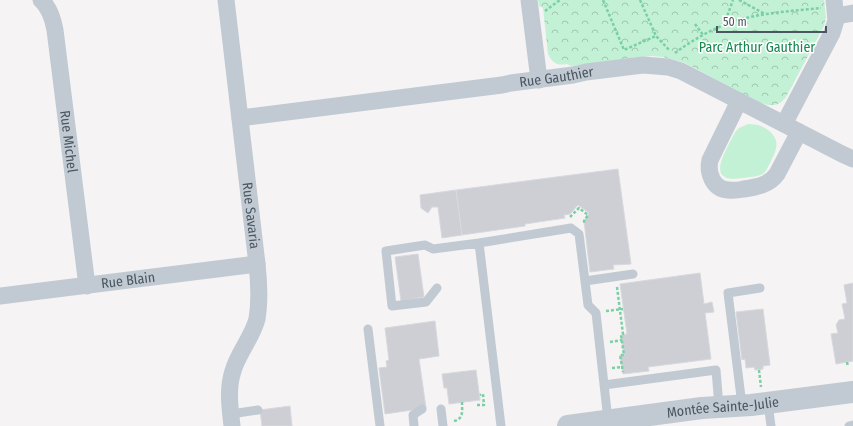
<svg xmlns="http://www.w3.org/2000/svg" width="853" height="426" viewBox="0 0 853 426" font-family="'Fira Sans Condensed',sans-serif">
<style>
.green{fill:#c3f1d5}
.park{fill:url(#park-crowns)}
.building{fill:#cdcfd5;stroke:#d7d9de}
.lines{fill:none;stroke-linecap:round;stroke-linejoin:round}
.path{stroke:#7ad0a6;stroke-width:2.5;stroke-dasharray:3 2;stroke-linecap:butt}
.service{stroke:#c1cad2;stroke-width:9}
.minor{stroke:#c1cad2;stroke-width:17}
.tertiary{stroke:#c1cad2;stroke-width:22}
.labels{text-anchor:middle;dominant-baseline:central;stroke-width:3;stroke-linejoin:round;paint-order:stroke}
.park-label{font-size:14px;fill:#17864f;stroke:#fff}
.street-label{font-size:14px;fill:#4a5661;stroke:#fff}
</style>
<defs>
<pattern id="park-crowns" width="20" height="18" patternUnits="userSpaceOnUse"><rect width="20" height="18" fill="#c3f1d5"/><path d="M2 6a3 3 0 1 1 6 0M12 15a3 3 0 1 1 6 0" fill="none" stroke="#a0c6b0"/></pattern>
</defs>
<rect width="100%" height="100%" fill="#f5f3f3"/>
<path class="green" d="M748,124C758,124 767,127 773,135C780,144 775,153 770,163C768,166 767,170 764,173C759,177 749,177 743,178C717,182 716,170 726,150C729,144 732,137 736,131L739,128Z"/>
<path class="park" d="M538,0H824L826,17L824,26L786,97C779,106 772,107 761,103L685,63L663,57L652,56L639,57L571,66L567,64C558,66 552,63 548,54L543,8L539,6Z"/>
<path class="building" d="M618,169L631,264L613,265L614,269L590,272L584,221L589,213L578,205L570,214L564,215L565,218L525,224V226L462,235L456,190Z
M456,190L462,235L442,238L438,207H432L428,213L421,208L420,195Z
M418,254L424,297L401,301L395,257Z
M700,273L704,304L712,302L714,312L705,313L711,359L648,367L649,371L623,374L620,355H624L621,335L627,334L620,284Z
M853,283V361L836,364L831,334L838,333L836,325L839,320L845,319L842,304L847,303L844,285Z
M763,309L770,365L763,366V369L755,370L754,367L746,368L745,359L742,360L736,312Z
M435,321L439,356L419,359L426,408L385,414L379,368L387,367L386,361L389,360L385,328Z
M476,370L480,400L449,404L447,388H444L442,374Z
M290,406L292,426H262L260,410Z"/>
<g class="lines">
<path class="path" d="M603,0L624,50L656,36
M640,0L656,36L670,51
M739,0L765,14
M545,11L560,0
M695,24L703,35
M724,25L733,0
M675,53C691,41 710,30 729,23C757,13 791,11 821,8
M570,217L579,208L588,215L584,221L585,224
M617,287L623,334L621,335L624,355H620L623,372
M606,311L623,309
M610,342L622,340
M847,362L848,367
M612,368L622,367
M759,370L761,387
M477,405H484L483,394L480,395
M454,421C464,419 462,410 462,402"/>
<path class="service" d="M585,281L633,274
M437,288L426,302L392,306L386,251L425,245L433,249L479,243
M368,329L380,426
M604,385L716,370L719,407
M768,403L771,426
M742,405L728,293L760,288
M441,409L443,426
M231,414L258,410
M414,426L413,415L422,409
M501,426L479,243L571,228L579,234L588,305L596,313L608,420
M849,426L853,425"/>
<g class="minor">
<path id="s1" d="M41,0C50,8 53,19 55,30L87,286"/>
<path id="s2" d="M226,0L257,264C259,282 260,301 257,319C252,338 238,353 233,371C227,389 230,408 232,426"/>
<path d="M529,0L539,80"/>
<path d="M836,16L853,13"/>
<path d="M739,101L710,160C707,173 713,189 728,190C734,191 739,190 744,189C757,187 769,185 777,174L799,132"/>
<path id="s3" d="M240,118L502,85L511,83L573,75L586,72L643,65L668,67L681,71L842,154L853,159"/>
<path d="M784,124L832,33L836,20L834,0"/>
<path id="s4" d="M0,296L257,264"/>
</g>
<path class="tertiary" id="s5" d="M568,426L702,408L751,405L853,392"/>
</g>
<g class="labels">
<g class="park-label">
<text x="757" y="47">Parc Arthur Gauthier</text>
</g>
<g class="street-label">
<text stroke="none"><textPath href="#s3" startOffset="319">Rue Gauthier</textPath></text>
<text stroke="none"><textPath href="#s1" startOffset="146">Rue Michel</textPath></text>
<text stroke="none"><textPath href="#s2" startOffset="217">Rue Savaria</textPath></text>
<text stroke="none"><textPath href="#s4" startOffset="129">Rue Blain</textPath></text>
<text stroke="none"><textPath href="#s5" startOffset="156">Montée Sainte-Julie</textPath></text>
</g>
</g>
<path d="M717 26v6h109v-6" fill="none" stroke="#4a5661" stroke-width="2"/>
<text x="723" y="26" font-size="12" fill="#4a5661" stroke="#ffffff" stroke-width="3" paint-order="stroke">50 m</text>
</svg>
